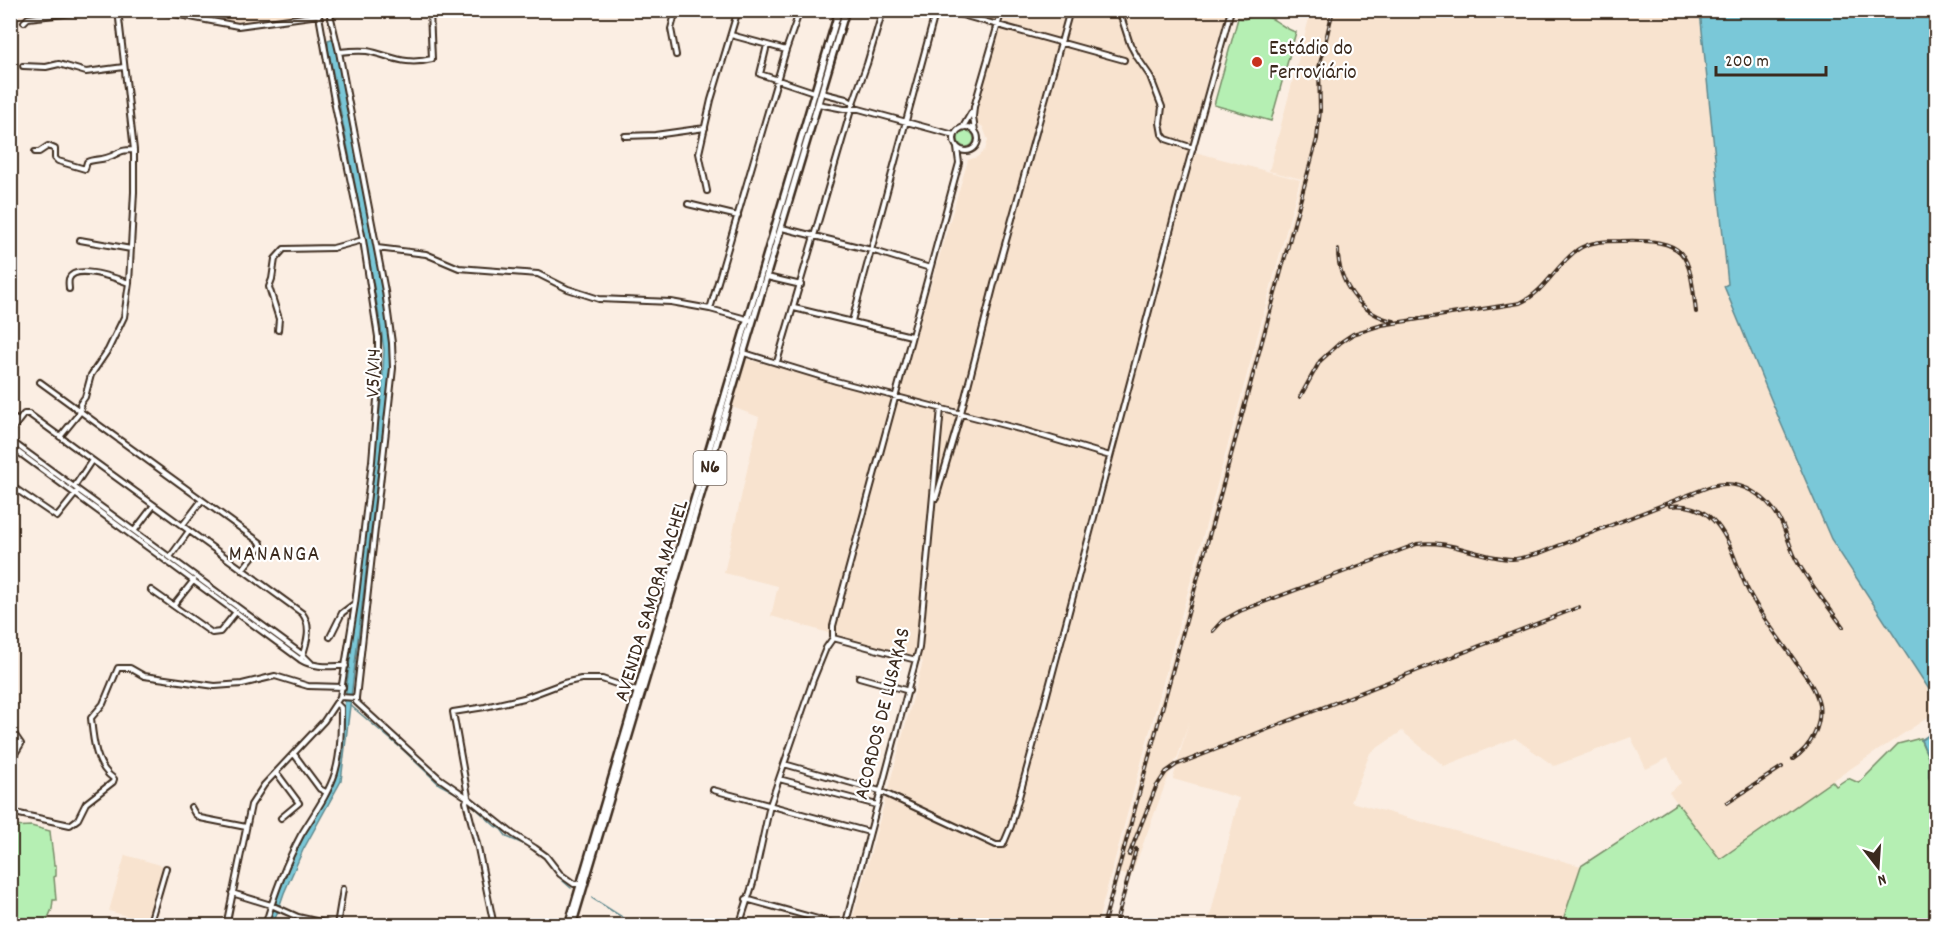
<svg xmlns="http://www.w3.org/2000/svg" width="1947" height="936" viewBox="0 0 1947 936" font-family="Dekko,sans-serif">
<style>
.built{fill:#f8e3cf}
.green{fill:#b5efb3;stroke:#788c68;stroke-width:1.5}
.water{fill:#7ac8d8;stroke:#61898e;stroke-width:1.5}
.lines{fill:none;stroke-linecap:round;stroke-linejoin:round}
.stream{stroke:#61898e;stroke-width:1.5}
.minor-casing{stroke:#3b2a1e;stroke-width:8}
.highway-casing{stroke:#3b2a1e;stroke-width:10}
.minor{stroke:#fff;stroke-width:4}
.highway{stroke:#fff;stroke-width:5}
.rail-casing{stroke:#3b2a1e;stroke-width:4}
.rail{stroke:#fff;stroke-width:1.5;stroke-dasharray:4.5;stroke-linecap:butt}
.poi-dot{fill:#c8321e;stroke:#fff;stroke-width:2}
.labels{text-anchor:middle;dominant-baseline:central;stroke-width:4.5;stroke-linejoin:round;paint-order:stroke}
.shield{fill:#fff;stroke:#766a62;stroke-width:1.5}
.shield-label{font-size:20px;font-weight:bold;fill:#3b2a1e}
.poi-label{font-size:21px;fill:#3b2a1e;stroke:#fff;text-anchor:start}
.street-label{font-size:21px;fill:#3b2a1e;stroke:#fff}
.neighbourhood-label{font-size:22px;letter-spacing:1.5px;fill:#3b2a1e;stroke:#fff}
</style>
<rect width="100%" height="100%" fill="#fbeee3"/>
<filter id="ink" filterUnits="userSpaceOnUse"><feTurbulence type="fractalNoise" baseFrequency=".0167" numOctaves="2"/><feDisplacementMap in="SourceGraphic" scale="12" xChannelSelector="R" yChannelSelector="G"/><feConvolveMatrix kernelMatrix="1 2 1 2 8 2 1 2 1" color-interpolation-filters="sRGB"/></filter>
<g filter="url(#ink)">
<path class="built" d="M315,10L260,22H236L172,11Z
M957,11H999L996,21Z
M1003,11H1227L1207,78L1195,152L1300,180L1097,925H851L923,661L771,616L778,586L724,573L759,417L732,407L745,359L898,395L968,160L977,157L985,150L988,140L983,127L973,120Z
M1311,11H1700L1728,285L1724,286L1780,421L1831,539L1936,700V712L1832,781L1720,859L1669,792L1681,783L1668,758L1646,769L1631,737L1554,766L1515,738L1444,766L1402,731L1370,753L1351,802L1581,866L1561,925H1208L1239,798L1173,779L1189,721L1178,756L1171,769L1131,876L1114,872L1302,179L1269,171Z
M125,855L164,866L148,922L109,911Z"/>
<path class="green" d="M1241,11H1260L1259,15C1275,16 1282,29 1296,32L1271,121L1214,105L1238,18L1244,19L1258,15Z
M958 139a8 8 0 1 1 16 0a8 8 0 1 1-16 0Z
M1921,738V741L1930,762L1929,776L1936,795V925L1561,926L1581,866L1677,803L1720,859L1832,781L1836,786L1848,778L1859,783L1898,744Z
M31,826L50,831C51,843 53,853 54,865H56V876L54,877L56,900H53L52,909L45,925H24L11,922V827Z"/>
<path class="water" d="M1700,11H1936V700L1831,539L1780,421L1724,286L1728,284Z
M334,38L383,291L390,338V372L341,781L303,850L284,893L273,925L267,926L273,903L301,838L336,774L382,393L384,350L381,328L366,240L328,48V40Z
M1936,724V795L1929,776V758L1921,740L1932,733Z"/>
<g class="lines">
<path class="stream" d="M350,705L402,749L439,784L465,798
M468,801L495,826L501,829L507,837L528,846
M540,853L563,881L571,888
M592,898L636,926"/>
<defs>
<path id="minor" d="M153,10L238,26L319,15
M329,10L339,52C348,51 358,50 367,51C392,56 404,66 432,59L430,11
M944,10L1124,60
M1119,10L1130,44L1137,57L1150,76L1162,107L1160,123L1162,134L1166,139L1193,148
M24,22L28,18L83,12L94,14L109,10
M731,35L786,50
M767,45L760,74L814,92
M339,52L385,291L392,343L393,368L388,413L356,698
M676,55L671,29L676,10
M23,66L46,67L59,64L86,72L124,67
M822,93L846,99L854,104
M818,104L844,109H859L954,135
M963,127L971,113
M954 139a12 12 0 1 1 24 0a12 12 0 1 1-24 0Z
M975,131L973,117L974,107L1002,10
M625,136L655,135L705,128
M35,152H39L48,146L55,149V158L58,161L85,169L87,162C93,159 100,160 106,158C120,154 116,150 134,150
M707,191L699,153L711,100L738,10
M688,204L738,216
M782,228L871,250L930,268
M80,240L131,249
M377,248L426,254L459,268L538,274L568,289L599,299L671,302L710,309L750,320
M767,277L801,285
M69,289C69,286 68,283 69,279C75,263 118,279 129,283
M794,308L911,336
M710,309L786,50L800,10
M852,321L936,10
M278,330L279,319L269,287L272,279L275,259L284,249L333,248L363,240
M744,353L836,381L1023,430L1110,456
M777,362L853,103L867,64L883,10
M40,382L261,543V546L242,570
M10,416L18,421
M10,432L24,414H29L302,613C313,627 306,645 301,660
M60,437L81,411L80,404L85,397L91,375L108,350L124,317L129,283L134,192V150L118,10
M10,440L303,655L311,663
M10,446L301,660C314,668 331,666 346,666
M10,485L57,517L77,492
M74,487L92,460
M936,498L961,413L994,284L1070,10
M182,526L202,500
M135,530L154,505
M170,557L189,531
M151,590L212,633L220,632L236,612
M174,605L194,580
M330,637L342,613L354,604
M833,638L916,660
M859,677L909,691
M340,697L356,698
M356,698V702L439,778L468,798L513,834L535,848L546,856L560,874L574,884H580
M10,728L21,744L10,762
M294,754L320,789L326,792
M784,764L880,791L996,845H1003L1011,826L1038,728L1180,194L1231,10
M276,772L299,803L281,818
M779,779L877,805
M713,790L869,832
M191,807L195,814L200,818L246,827
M10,812L70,825L78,819L86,803L113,782L114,779C95,766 93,738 91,718L103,704L118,668H130L144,676L215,686L242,684L275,676L308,686L343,687
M232,893L271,905L298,917L338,926
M746,899L843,926
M337,925L343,889
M149,926L166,868
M226,926L251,805L264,785L324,721L340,697L355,604L372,461L378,387V337L363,240L335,106L318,10
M265,926C274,895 286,863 301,835C313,815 328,795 335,773C341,753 341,729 341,708L337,704
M494,926L478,848L466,802L468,796L453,712L485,707L524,698L564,683L581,679H602L639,692
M739,926L753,883L770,805L813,680L826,648L833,638V626L959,163L957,148
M845,926L919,648L941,408"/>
<path id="highway" d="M568,926L839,10
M572,926L846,10"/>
</defs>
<use href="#minor" class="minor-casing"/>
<use href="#highway" class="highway-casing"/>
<use href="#minor" class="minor"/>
<use href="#highway" class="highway"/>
<defs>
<path id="rail" d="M1338,250C1338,283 1361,315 1394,321
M1300,397L1320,361L1341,342L1353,334L1382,325L1520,303C1546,291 1555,266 1577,250C1590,241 1606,241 1621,241C1687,239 1689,251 1696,312
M1670,506C1685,504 1701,508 1712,519C1732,538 1737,572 1751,596C1764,620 1782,642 1797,664C1806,676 1816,689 1819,704C1822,726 1811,747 1793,759
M1213,631L1222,621L1240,611L1417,544C1450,539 1479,558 1512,559C1521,559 1531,555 1540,553L1711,486C1741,478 1770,497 1782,524C1788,537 1791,551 1798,563C1811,585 1828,606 1843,627
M1727,803L1782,767
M1129,855L1156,787L1166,772L1176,765L1579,607
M1103,926L1317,139L1320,110L1319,68L1333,10
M1115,926L1136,849"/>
</defs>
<use href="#rail" class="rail-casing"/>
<use href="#rail" class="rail"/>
</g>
</g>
<circle class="poi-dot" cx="1257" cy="62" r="6"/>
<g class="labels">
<rect class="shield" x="693.5" y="451" width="33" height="34" rx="4.5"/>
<g class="shield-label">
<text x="710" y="468">N6</text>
</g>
<g class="poi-label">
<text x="1269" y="50">Estádio do<tspan x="1269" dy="24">Ferroviário</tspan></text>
</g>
<g class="street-label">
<text transform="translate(375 373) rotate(-88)">V5/V14</text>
<text transform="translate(653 601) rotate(-73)">AVENIDA SAMORA MACHEL</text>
<text transform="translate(884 714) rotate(-76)">ACORDOS DE LUSAKAS</text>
</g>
<g class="neighbourhood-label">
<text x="275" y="555">MANANGA</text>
</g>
</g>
<rect width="1947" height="936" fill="none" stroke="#fff" stroke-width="36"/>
<rect x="18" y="18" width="1911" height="900" fill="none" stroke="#3b2a1e" stroke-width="2" filter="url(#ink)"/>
<g transform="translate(1878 867) rotate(163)" stroke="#ffffff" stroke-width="4.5" paint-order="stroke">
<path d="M0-4.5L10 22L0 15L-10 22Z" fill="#3b2a1e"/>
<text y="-9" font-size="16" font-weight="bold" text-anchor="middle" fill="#3b2a1e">N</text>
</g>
<path d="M1716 66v9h110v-9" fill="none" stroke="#3b2a1e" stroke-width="3"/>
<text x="1725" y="66" font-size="18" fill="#3b2a1e" stroke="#ffffff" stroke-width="4.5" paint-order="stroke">200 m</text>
</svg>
